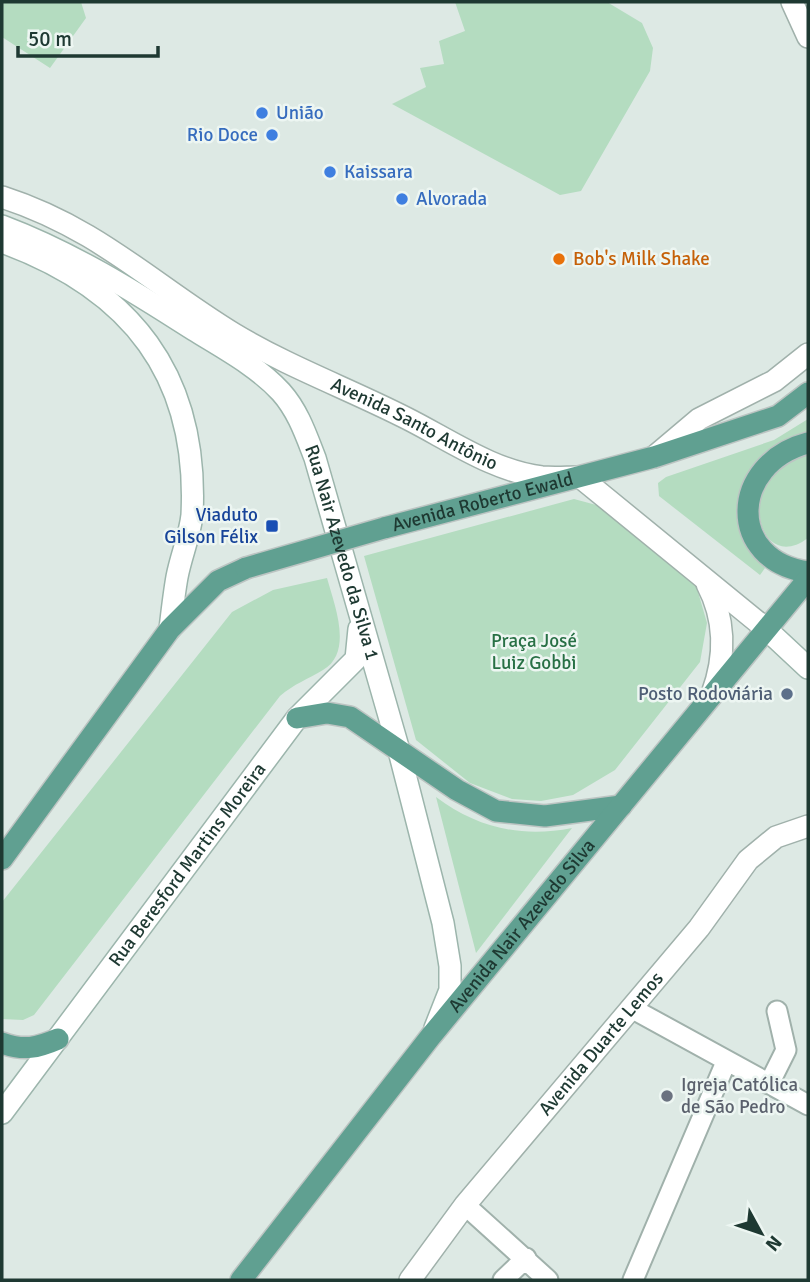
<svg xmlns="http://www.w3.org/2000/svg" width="810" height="1282" viewBox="0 0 810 1282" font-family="Signika,sans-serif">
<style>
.green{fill:#b4dcc0}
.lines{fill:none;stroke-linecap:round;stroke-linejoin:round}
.minor-casing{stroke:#a0b1ab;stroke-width:23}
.tertiary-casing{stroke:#a0b1ab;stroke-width:24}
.secondary-casing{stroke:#9cb5ac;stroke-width:24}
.primary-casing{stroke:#bcc4c2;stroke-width:24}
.minor{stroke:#fff;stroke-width:19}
.tertiary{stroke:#fff;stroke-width:21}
.secondary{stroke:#fff;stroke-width:21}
.primary{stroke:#60a091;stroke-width:21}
.primary-bridge-casing{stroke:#bcc4c2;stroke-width:24;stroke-linecap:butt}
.primary-bridge{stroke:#60a091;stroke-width:21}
.shop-dot{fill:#3f7fe0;stroke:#edf6f2;stroke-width:2.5}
.food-dot{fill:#e8710a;stroke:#edf6f2;stroke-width:2.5}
.transit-dot{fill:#1a4fb4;stroke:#edf6f2;stroke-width:2.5}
.service-dot{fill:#5c6f8a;stroke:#edf6f2;stroke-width:2.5}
.worship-dot{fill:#6b7280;stroke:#edf6f2;stroke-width:2.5}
.labels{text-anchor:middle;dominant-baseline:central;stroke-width:5;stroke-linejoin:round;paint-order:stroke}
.shop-label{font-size:19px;fill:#366cbe;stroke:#edf6f2;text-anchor:start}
.food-label{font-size:19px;fill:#c56008;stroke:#edf6f2;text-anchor:start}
.street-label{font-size:19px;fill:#1e3932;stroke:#edf6f2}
.transit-label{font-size:19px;fill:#164399;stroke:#edf6f2;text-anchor:end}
.park-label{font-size:19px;fill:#287045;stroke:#edf6f2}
.service-label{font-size:19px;fill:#4e5e75;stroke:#edf6f2;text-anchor:end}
.worship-label{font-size:19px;fill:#5b616d;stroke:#edf6f2;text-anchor:start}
</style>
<rect width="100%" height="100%" fill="#dde9e4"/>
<path class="green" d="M2,2H81L86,18L50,68L2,37Z
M455,2H607L642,23L653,48L650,71L581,191L560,195L392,104L426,87L420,68L444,64L439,41L465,31Z
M808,419V432C744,448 708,520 765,568L760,575L659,496L658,483L666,477L774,440Z
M808,452V538C764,571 741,502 778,468C786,461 799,457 808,452Z
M574,499L600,506L696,585L707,623L700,662L615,770L573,795L541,801L512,799L470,783L416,740L364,556Z
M327,578C334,604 354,652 323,670C308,679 294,684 280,696L34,1015L23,1020L2,1019V902L232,612L273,590Z
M436,797C477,828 522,838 572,828L476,953Z"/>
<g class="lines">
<defs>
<path id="minor" d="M631,1008L808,1105
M769,1084L786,1050L777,1011
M465,1205L548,1280
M503,1280L526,1258
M633,1280L726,1062"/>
<g id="tertiary">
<path d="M792,2L808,37"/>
<path id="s1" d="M2,197C98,228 152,284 234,334C289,367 349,389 406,418C448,439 495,472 542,477C555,478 567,477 580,477L765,628"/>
<path d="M654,457L699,419L774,381L808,354"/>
<path d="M707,584C726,620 726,656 712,694"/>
<path id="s2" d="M410,1280L465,1205L699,928L748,860L776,837L808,826"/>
</g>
<g id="secondary">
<path id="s3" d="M2,226C71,252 132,290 194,330C223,348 257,366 281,392C298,411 306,435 315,458L398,747L443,923L450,966V990L435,1028"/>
<path d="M2,242C131,289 199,375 192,515C190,535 181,556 177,577C174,594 172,612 170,629"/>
<path d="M765,628L808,668"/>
<path id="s4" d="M2,1113L297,718L356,659L359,629"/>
</g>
<g id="primary">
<path d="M808,443C729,464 727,561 808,572"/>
<path id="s5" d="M384,528L654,457L778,416L808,393"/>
<path d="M297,718L327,713L350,717L457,790L496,811L545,816L621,806"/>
<path d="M2,859L170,629L218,581L246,568"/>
<path d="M2,1043C24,1051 37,1048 58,1039"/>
<path id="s6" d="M241,1280L431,1036L808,579"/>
</g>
</defs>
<use href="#minor" class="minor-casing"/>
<use href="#tertiary" class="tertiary-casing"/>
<use href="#secondary" class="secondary-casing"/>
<use href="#primary" class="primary-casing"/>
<use href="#minor" class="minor"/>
<use href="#tertiary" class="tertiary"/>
<use href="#secondary" class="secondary"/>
<use href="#primary" class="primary"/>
<defs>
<path id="primary-bridge" d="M246,568L384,528"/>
</defs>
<use href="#primary-bridge" class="primary-bridge-casing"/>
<use href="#primary-bridge" class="primary-bridge"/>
</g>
<g class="shop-dot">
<circle cx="262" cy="113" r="7"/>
<circle cx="272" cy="135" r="7"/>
<circle cx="330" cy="172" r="7"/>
<circle cx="402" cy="199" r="7"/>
</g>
<circle class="food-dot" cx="559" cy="259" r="7"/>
<rect class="transit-dot" x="265" y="519" width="14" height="14" rx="3.5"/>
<circle class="service-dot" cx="787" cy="694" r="7"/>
<circle class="worship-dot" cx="667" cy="1096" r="7"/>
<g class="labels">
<g class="shop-label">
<text x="276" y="113">União</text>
<text x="258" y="135" text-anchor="end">Rio Doce</text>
<text x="344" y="172">Kaissara</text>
<text x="416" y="199">Alvorada</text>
</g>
<g class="food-label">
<text x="573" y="259">Bob's Milk Shake</text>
</g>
<g class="street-label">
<text stroke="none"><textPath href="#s1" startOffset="472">Avenida Santo Antônio</textPath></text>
<text stroke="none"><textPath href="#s5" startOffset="102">Avenida Roberto Ewald</textPath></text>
<text stroke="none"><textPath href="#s3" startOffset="499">Rua Nair Azevedo da Silva 1</textPath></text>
<text stroke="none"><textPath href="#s4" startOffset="310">Rua Beresford Martins Moreira</textPath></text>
<text stroke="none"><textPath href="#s6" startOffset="452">Avenida Nair Azevedo Silva</textPath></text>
<text stroke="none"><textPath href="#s2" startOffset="304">Avenida Duarte Lemos</textPath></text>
</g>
<g class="transit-label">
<text x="258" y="515">Viaduto<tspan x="258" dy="22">Gilson Félix</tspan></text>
</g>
<g class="park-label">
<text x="534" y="641">Praça José<tspan x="534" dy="22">Luiz Gobbi</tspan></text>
</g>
<g class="service-label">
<text x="773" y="694">Posto Rodoviária</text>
</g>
<g class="worship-label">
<text x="681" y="1085">Igreja Católica<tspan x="681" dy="22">de São Pedro</tspan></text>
</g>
</g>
<rect width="810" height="1282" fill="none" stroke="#1e3932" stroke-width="7"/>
<g transform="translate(761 1233) rotate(130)" stroke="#edf6f2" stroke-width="5" paint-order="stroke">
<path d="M0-5L12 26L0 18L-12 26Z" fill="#1e3932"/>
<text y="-10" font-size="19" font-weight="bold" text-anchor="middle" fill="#1e3932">N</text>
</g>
<path d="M18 46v10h140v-10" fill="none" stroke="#1e3932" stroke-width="3.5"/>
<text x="28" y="46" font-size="21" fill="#1e3932" stroke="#edf6f2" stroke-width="5" paint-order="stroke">50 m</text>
</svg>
